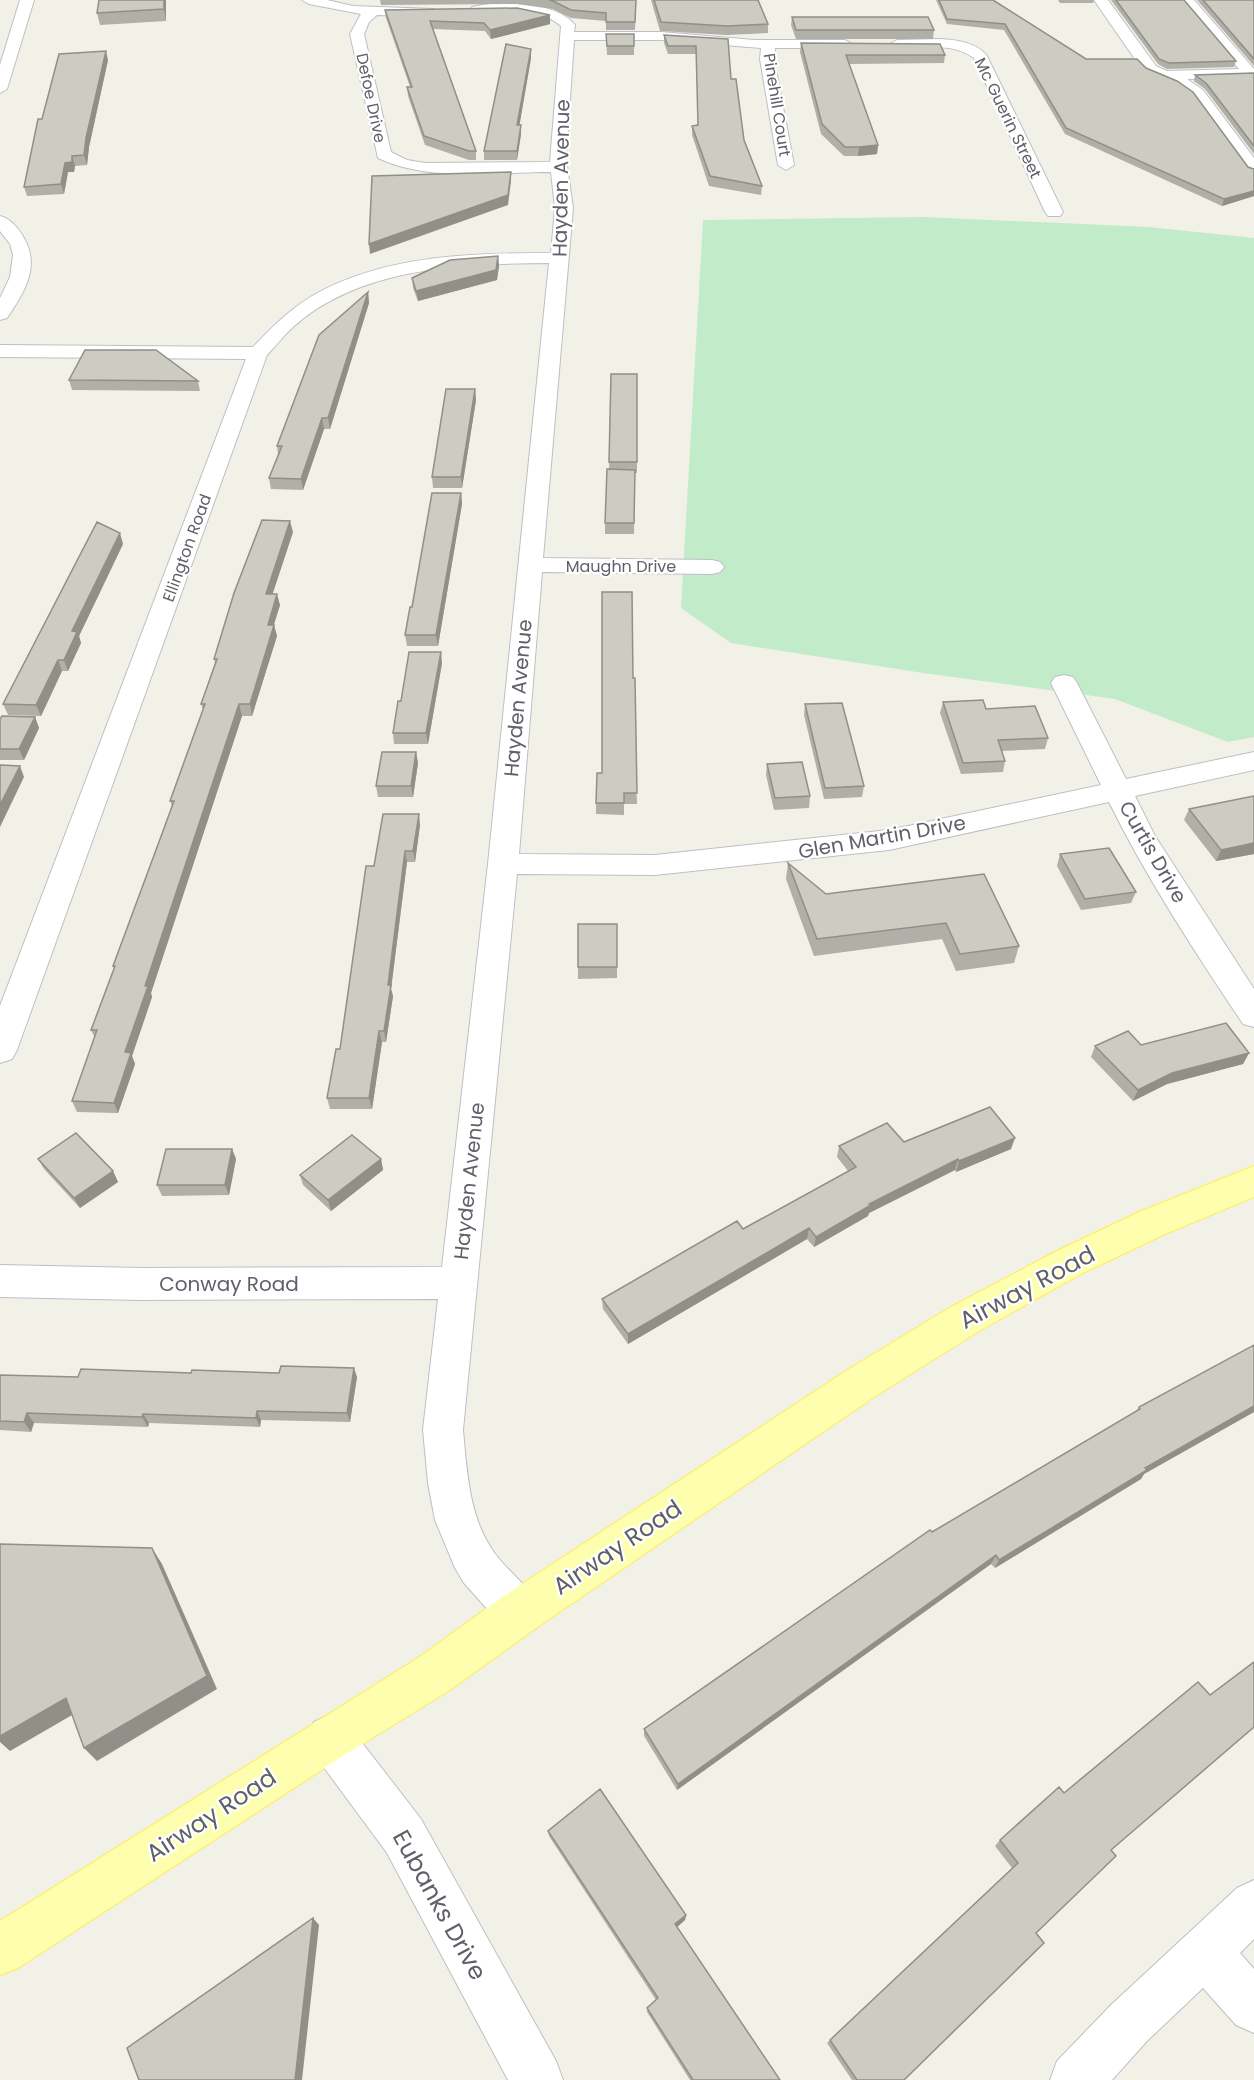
<svg xmlns="http://www.w3.org/2000/svg" width="1254" height="2080" viewBox="0 0 1254 2080" font-family="Poppins,sans-serif">
<style>
.green{fill:#c1ebc9}
.lines{fill:none;stroke-linecap:round;stroke-linejoin:round}
.minor-casing{stroke:#bebfc6;stroke-width:2}
.major-casing{stroke:#ffed52;stroke-width:2}
.minor{fill:#fff;fill-rule:evenodd}
.major{fill:#feffae;fill-rule:evenodd}
.wall{fill:#b0afa8}
.shaded-wall{fill:#908f88}
.building{fill:#cdccc3;stroke:#908f88;stroke-width:1.5}
.labels{text-anchor:middle;dominant-baseline:central;stroke-width:4.5;stroke-linejoin:round;paint-order:stroke}
.far-street-label{font-size:16px;fill:#5e6169;stroke:#fff}
.street-label{font-size:20px;fill:#5e6169;stroke:#fff}
.near-street-label{font-size:24px;fill:#5e6169;stroke:#fff}
</style>
<rect width="100%" height="100%" fill="#f2f1e7"/>
<path class="green" d="M923,217L1149,227L1254,238V737L1228,742L1115,699L923,673L731,643L681,608L703,220Z"/>
<g class="lines">
<defs>
<path id="minor" d="M20,0H34L7,89L0,93V65Z
M302,0H327L353,6L434,9L436,12L429,16L377,15L369,22L364,34L391,152L407,160L425,163L550,162L561,26C539,6 504,13 477,14L470,10L472,7C500,0 556,1 575,25L574,32H661L754,40H845L852,44L845,48H775L774,59L794,165L786,170L778,165L760,59L761,48L661,40H574L566,159L573,208L543,558L712,560L720,562L724,567L720,572L712,574L542,572L519,854L655,855L889,830L1101,785L1051,683L1055,677L1064,675L1073,677L1077,683L1126,779L1254,752V770L1135,796L1155,836L1254,989V1027L1243,1024C1195,952 1147,879 1109,802L889,850L655,875L517,874L463,1430C467,1472 469,1520 496,1555C511,1575 532,1588 542,1612L536,1628L520,1634L504,1628L464,1583L455,1568L435,1520L428,1483L423,1430L438,1299L141,1300L0,1297V1265L141,1268L442,1267L488,864L549,263C464,264 360,266 292,328C283,336 276,346 267,355L17,1050L12,1059L0,1063V1006L246,359L0,357V345L253,347C271,328 289,310 312,296C383,255 471,253 551,253L555,208L551,172C497,172 428,182 378,158L350,34L361,14L309,4Z
M1094,0H1108L1156,66L1167,71L1239,69L1180,0H1194L1254,69V77L1187,79L1203,90L1254,158V174L1248,172L1193,96L1177,85L1146,72L1139,65Z
M940,39C957,40 976,42 987,56L1063,212L1060,216H1048L1045,212L974,58C952,42 923,48 897,48L890,44L897,40Z
M0,216C9,218 16,226 21,233C42,264 26,290 7,318L0,320V298L10,277L13,255L10,244L0,231Z
M330,1715L346,1722L421,1819L556,2061L563,2080H508L387,1853L314,1754L307,1738L314,1722Z
M1254,1880V1939L1240,1953L1254,1969V2033L1236,2025L1203,1988L1147,2041L1112,2080H1050L1057,2061L1111,2005L1237,1888Z"/>
<path id="major" d="M1254,1166V1197L1165,1234L1081,1274L979,1331L877,1395L536,1628L450,1690L346,1754L18,1968L0,1975V1921L418,1658L504,1596L849,1369L951,1307L1055,1252L1139,1212Z"/>
</defs>
<use href="#minor" class="minor-casing"/>
<use href="#major" class="major-casing"/>
<use href="#minor" class="minor"/>
<use href="#major" class="major"/>
</g>
<path class="wall" d="M99,0H166V21L100,25L97,13Z
M380,0H636L635,30H606V21L571,18L553,9L516,4L381,5Z
M651,0H758L768,24V33L726,35L660,31Z
M936,0H993L1248,167L1254,169V196L1222,206L1065,134L1004,30L947,24Z
M1058,0H1094L1093,3H1060Z
M1111,0H1184L1236,61L1234,67L1167,69L1158,64Z
M1197,0H1254V66Z
M385,10L550,15V24L491,39L485,31L433,29L476,151V160H469L425,145L408,96L407,87H410L386,18Z
M792,17L934,30L933,39H796L791,25Z
M606,34H634V55H607Z
M664,35L728,39L731,79L744,140L762,186L761,195L709,186L692,135V126L698,125L696,54H668L664,43Z
M801,43L945,55L944,63L849,64L878,145L877,154L858,156H844L821,134L800,52Z
M531,58L519,125H521V134L517,160H484V151Z
M108,60L89,147L87,165L75,166L74,172H68L64,194L27,196L24,187Z
M1254,73V154L1205,89L1194,81L1195,75Z
M498,256L499,266L497,280L418,301L413,288L412,278Z
M368,292L369,303L330,429H324L303,490L271,489L269,478L278,454L277,446Z
M611,374H637V473H635L634,534H605V523L609,469Z
M69,380L198,381L200,391L72,390Z
M475,389L476,400L462,488H433L432,477Z
M461,493L462,504L438,646H407L405,635L412,607Z
M293,532L272,594L280,605L274,625L277,636L252,716H242L151,993L152,997L132,1056L135,1064L118,1113L77,1112L72,1101L95,1038L91,1030L114,969L113,966L172,806L170,801L203,710L201,704L215,663L214,659Z
M123,544L79,636L81,643L68,671H62L41,716L8,715L3,704Z
M442,663L428,744H394L393,733L401,701Z
M633,678L637,804H624V815L596,814V803L602,773Z
M943,702L986,709L1048,738L1045,749L1002,751L1005,761L1003,772L961,774L940,713Z
M805,704L864,786L862,797L824,799L804,715Z
M35,717L39,728L24,760H0V719Z
M416,752L418,763L413,797H378L376,786Z
M767,764L810,796L809,808L774,810L766,775Z
M1254,796V854L1216,861L1184,820L1189,809Z
M420,825L415,862H407L391,989L393,996L386,1042H382L372,1109H330L327,1098L340,1049L374,866Z
M1060,854L1136,892L1131,903L1081,910L1057,866Z
M788,863L826,894L984,874L1019,946L1014,963L956,971L942,939L814,956L786,879Z
M617,924V978L578,979V967Z
M1141,1045L1249,1053L1243,1064L1167,1084L1133,1101L1091,1057L1095,1046Z
M904,1142L1011,1149L956,1172L955,1170L869,1213L868,1216L814,1247L807,1239L628,1344L603,1309L602,1299L743,1229L848,1171L837,1157L839,1146Z
M232,1149L236,1159L229,1195L162,1196L157,1185Z
M38,1159L113,1171L118,1182L80,1208L44,1169Z
M381,1159L383,1170L331,1211L303,1185L300,1175Z
M1254,1345V1412L1144,1474L1141,1479L995,1568L991,1564L677,1790L644,1736V1729L932,1532L1136,1411L1139,1407Z
M191,1373L357,1377L350,1422L261,1420L260,1427L149,1423L148,1427L34,1423L31,1432L0,1430V1375L78,1377Z
M548,1831L686,1915L685,1920L677,1927L780,2080H690L647,2012V2008L656,2000L549,1836Z
M1000,1840L1111,1850L1036,1933L904,2080H852L827,2043L1012,1868L995,1846Z"/>
<path class="shaded-wall" d="M164,0H166V21L164,9Z
M550,15V24L491,39L490,30Z
M531,49V58L518,134L517,125Z
M106,51L108,60L89,147L87,165L84,155L86,138Z
M521,125V134L517,160V151Z
M878,145L877,154L858,156L859,147Z
M72,156L75,166L74,172H68L64,194L61,184L65,163Z
M511,172V181L508,205L370,254L369,244Z
M1254,191V196L1222,206L1224,199Z
M498,256L499,266L497,280L418,301L416,291Z
M368,292L369,303L330,429L328,418Z
M475,389L476,400L462,488L461,477Z
M322,418L324,429L303,490L301,479Z
M461,493L462,504L438,646L436,635Z
M290,521L293,532L269,605L266,594Z
M120,533L123,544L79,636L81,643L68,671L64,660L72,631Z
M277,594L280,605L270,636L268,625Z
M274,625L277,636L252,716L250,704Z
M441,652L442,663L428,744L426,733Z
M58,660L62,671L41,716L36,705Z
M239,704L242,716L151,993L152,997L132,1056L135,1064L118,1113L114,1103L125,1052L145,986Z
M35,717L39,728L24,760L19,749Z
M416,752L418,763L413,797L411,786Z
M20,766L24,777L0,827V805Z
M419,814L420,825L415,862L413,851Z
M1254,843V854L1216,861L1221,850Z
M405,851L407,862L391,989L393,996L386,1042L384,1031L388,985Z
M379,1031L382,1042L372,1109L369,1098Z
M1249,1053L1243,1064L1167,1084L1133,1101L1138,1090L1172,1073Z
M1015,1138L1011,1149L956,1172L959,1161Z
M232,1149L236,1159L229,1195L225,1185Z
M381,1159L383,1170L331,1211L328,1200Z
M958,1159L955,1170L869,1213L868,1216L814,1247L816,1237L869,1204Z
M113,1171L118,1182L80,1208L74,1198Z
M809,1228L807,1239L628,1344V1334Z
M354,1368L357,1377L350,1422L347,1413Z
M1254,1406V1412L1144,1474L1141,1479L995,1568L999,1560L1145,1468Z
M257,1411L261,1420L260,1427L256,1418Z
M27,1413L34,1423L31,1432L24,1422Z
M143,1414L149,1423L148,1427L142,1417Z
M152,1548L162,1564L217,1689L97,1761L84,1748Z
M996,1555L991,1564L677,1790L678,1784Z
M66,1698L79,1711L10,1751L0,1742V1736Z
M686,1915L685,1920L675,1929V1924Z
M313,1918L319,1925L302,2080H295Z"/>
<path class="building" d="M99,0H164V9L97,13Z
M549,0H636L635,22H606V13L571,10L553,1Z
M654,0H758L768,24L727,26L661,22Z
M939,0H993L1086,59H1137L1146,68L1177,81L1193,92L1248,167L1254,169V191L1224,199L1066,128L1005,24L947,19Z
M1116,0H1184L1236,61L1169,63L1159,59Z
M1203,0H1254V59Z
M517,8L550,15L490,30L484,23L430,21L476,151H469L424,136L407,87H412L385,10Z
M792,17H928L934,30H796Z
M606,34H634V46H607Z
M664,35L728,39L731,79H736L744,140L762,186L710,176L692,126L698,125L696,46H668Z
M801,43L940,44L945,55H846L878,145L859,147H845L822,124Z
M506,44L531,49L517,125H521L517,151H484Z
M106,51L86,138L84,155L72,156V162L65,163L61,184L24,187L38,119H42L59,54Z
M1254,73V146L1206,83L1195,75Z
M511,172L508,195L369,244L372,176Z
M498,256L496,270L416,291L412,278L450,260Z
M368,292L328,418H322L301,479L269,478L282,446H277L319,335Z
M85,350H156L198,381L69,380Z
M611,374H637V462H609Z
M446,389H475L461,477H432Z
M607,469L635,470L634,523H605Z
M432,493H461L436,635H405L410,607H412Z
M262,520L290,521L266,594H277L268,625H274L250,704H239L145,986H148L125,1052L131,1053L114,1103L72,1101L97,1030H91L115,966H113L156,850L174,801H170L205,704H201L217,659H214L234,593Z
M97,522L120,533L72,631L77,632L64,660H58L36,705L3,704Z
M602,592H632L633,678H635L637,793H624V803H596L597,773H602Z
M409,652H441L426,733H393L398,701H401Z
M983,700L986,709L1035,706L1048,738L998,740L1005,761L963,763L943,702Z
M842,703L864,786L825,788L805,704Z
M2,716L35,717L19,749H0V719Z
M382,752H416L411,786H376Z
M802,762L810,796L775,798L767,764Z
M0,765L20,766L0,805Z
M1254,796V843L1221,850L1189,809Z
M383,814H419L413,851H405L388,985H391L384,1031H379L369,1098H327L336,1049H340L366,866H374Z
M1109,848L1136,892L1085,899L1060,854Z
M788,863L826,894L984,874L1019,946L960,954L946,923L817,939Z
M578,924H617V967H578Z
M1226,1023L1249,1053L1172,1073L1138,1090L1095,1046L1128,1031L1141,1045Z
M990,1107L1015,1138L959,1161L958,1159L869,1204L871,1205L816,1237L809,1228L628,1334L602,1299L737,1221L743,1229L856,1167L839,1146L887,1123L904,1142Z
M76,1133L113,1171L74,1198L38,1159Z
M352,1135L381,1159L328,1200L300,1175Z
M166,1149H232L225,1185H157Z
M1254,1345V1406L1145,1468L1147,1470L999,1560L996,1555L678,1784L644,1729L930,1530L932,1532L1140,1409L1139,1407Z
M281,1366L354,1368L347,1413L257,1411L256,1418L143,1414L142,1417L27,1413L24,1422L0,1421V1375L78,1377L81,1369L191,1373L192,1370L279,1373Z
M0,1544L152,1548L207,1676L84,1748L66,1698L0,1736Z
M1254,1662V1727L1111,1850L1116,1856L1036,1933L1044,1943L904,2080H857L830,2040L1018,1863L1000,1840L1059,1787L1064,1793L1198,1682L1210,1695Z
M600,1789L686,1915L675,1924L780,2080H693L647,2008L658,1998L548,1831Z
M313,1918L295,2080H139L127,2048Z"/>
<g class="labels">
<g class="far-street-label">
<text transform="translate(371 98) rotate(78)">Defoe Drive</text>
<text transform="translate(777 105) rotate(81)">Pinehill Court</text>
<text transform="translate(1008 118) rotate(64)">Mc Guerin Street</text>
<text transform="translate(187 548) rotate(-70)">Ellington Road</text>
<text x="621" y="566">Maughn Drive</text>
</g>
<g class="street-label">
<text transform="translate(561 178) rotate(-89)">Hayden Avenue</text>
<text transform="translate(518 698) rotate(-85)">Hayden Avenue</text>
<text transform="translate(882 837) rotate(-10)">Glen Martin Drive</text>
<text transform="translate(1153 852) rotate(60)">Curtis Drive</text>
<text transform="translate(469 1181) rotate(-84)">Hayden Avenue</text>
<text x="229" y="1284">Conway Road</text>
</g>
<g class="near-street-label">
<text transform="translate(1027 1287) rotate(-28)">Airway Road</text>
<text transform="translate(617 1547) rotate(-34)">Airway Road</text>
<text transform="translate(211 1815) rotate(-33)">Airway Road</text>
<text transform="translate(440 1905) rotate(61)">Eubanks Drive</text>
</g>
</g>
</svg>
